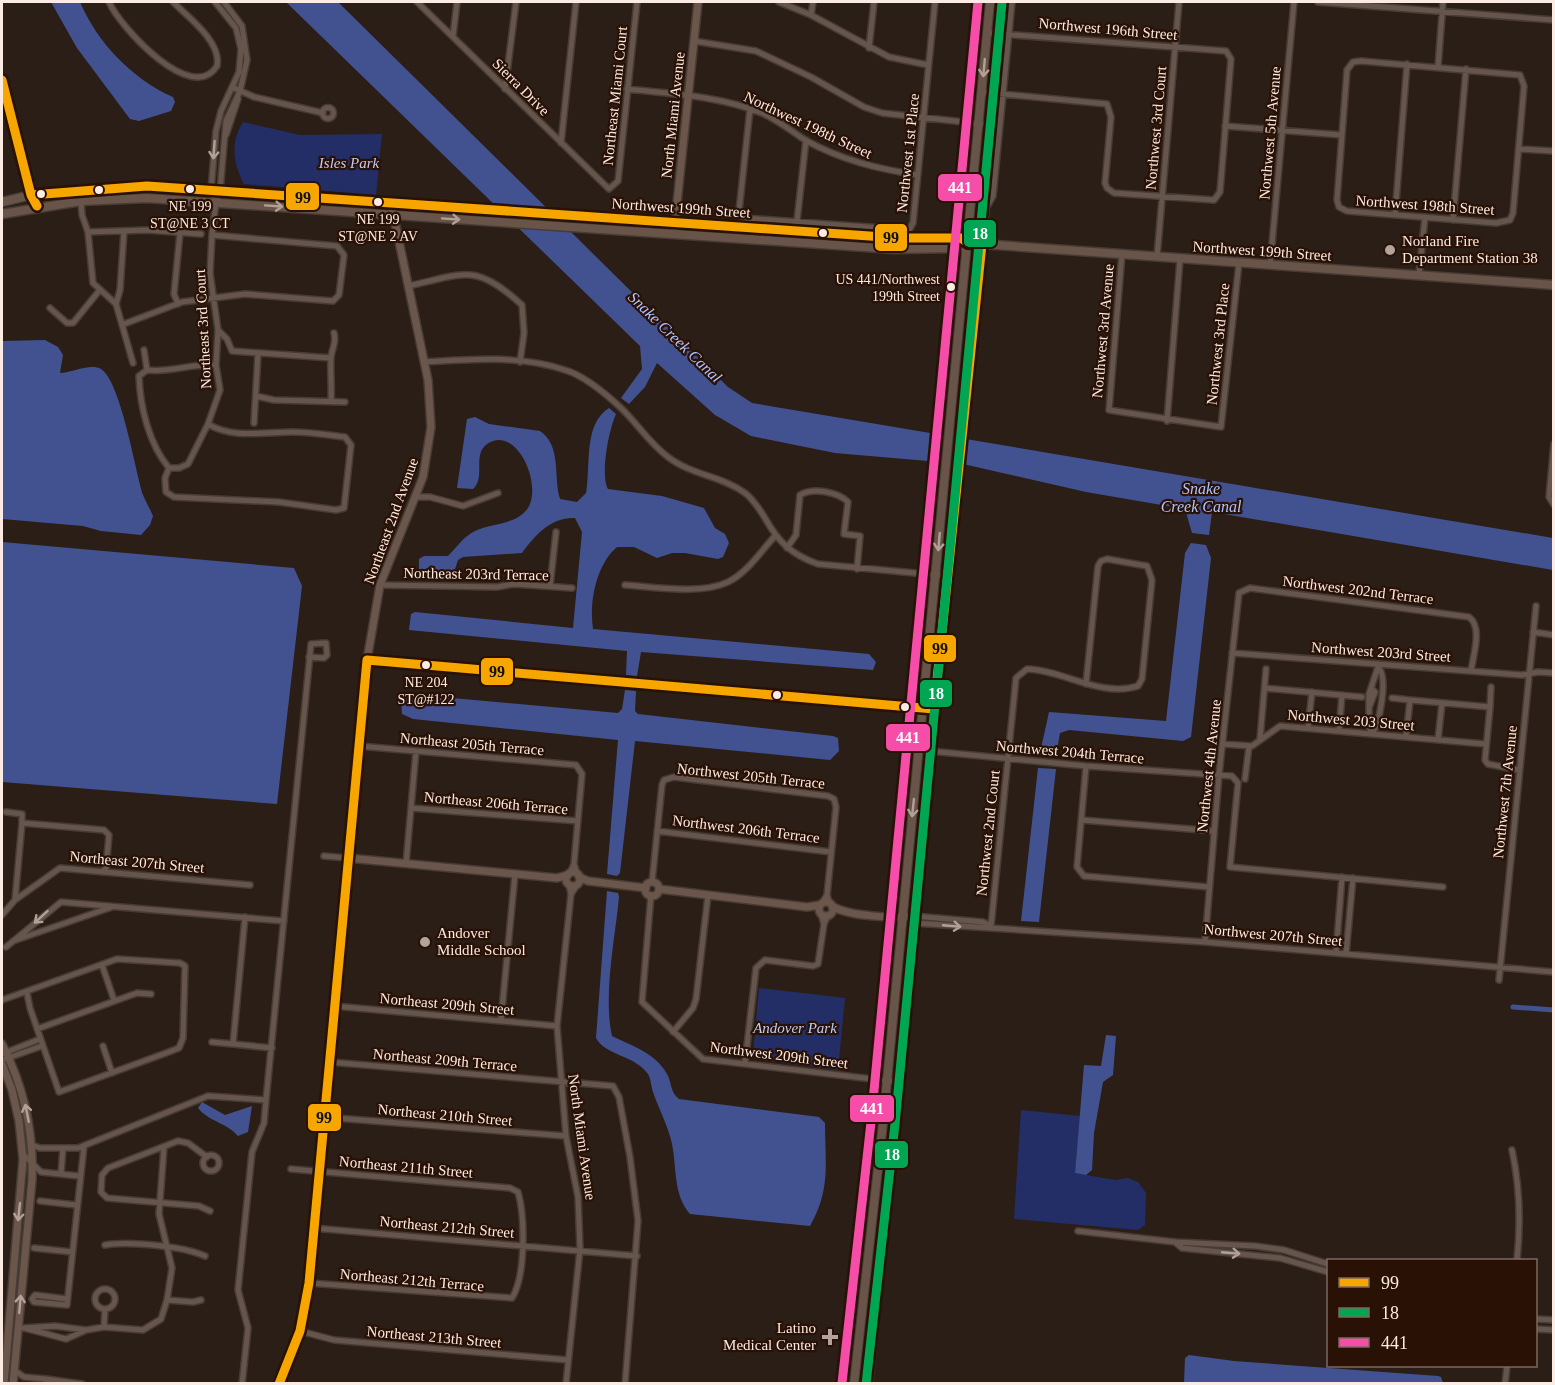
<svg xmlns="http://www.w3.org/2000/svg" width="1555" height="1385" viewBox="0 0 1555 1385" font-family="Georgia,serif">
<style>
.green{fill:#242e66}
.water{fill:#425291}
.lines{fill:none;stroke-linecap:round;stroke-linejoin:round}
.canal{stroke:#425291;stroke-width:5}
.street-casing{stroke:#473c34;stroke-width:8}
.secondary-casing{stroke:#473c34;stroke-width:10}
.primary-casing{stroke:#473c34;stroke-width:11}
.street{stroke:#66554c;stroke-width:5}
.secondary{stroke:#6b564c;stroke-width:7}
.primary{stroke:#695449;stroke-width:8}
.bus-1-casing{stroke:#291105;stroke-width:14}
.bus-2-casing{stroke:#291105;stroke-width:14}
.bus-3-casing{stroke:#291105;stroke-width:14}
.bus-1{stroke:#f7a600;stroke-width:9}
.bus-2{stroke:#00a651;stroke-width:9}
.bus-3{stroke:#f54da8;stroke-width:9}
.oneway{stroke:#b2a096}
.oneway2{stroke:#b1a097}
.oneway3{stroke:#b4a097}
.bus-dot{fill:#fcebe2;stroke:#291105;stroke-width:2}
.poi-dot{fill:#b3a39b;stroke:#291105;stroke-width:2}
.labels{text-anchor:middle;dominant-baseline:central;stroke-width:4.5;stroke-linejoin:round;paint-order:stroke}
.bus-label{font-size:14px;fill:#fcebe2;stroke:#291105}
.street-label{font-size:15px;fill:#fcebe2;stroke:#291105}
.park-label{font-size:15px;font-style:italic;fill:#bfcdf5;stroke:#291105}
.poi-label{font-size:15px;fill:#fcebe2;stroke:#291105;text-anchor:start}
.water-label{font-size:16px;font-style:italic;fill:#afc3ff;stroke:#291105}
.line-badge{stroke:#291105;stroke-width:2}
.badge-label{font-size:16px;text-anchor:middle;font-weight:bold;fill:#fff}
.pale-badge-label{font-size:16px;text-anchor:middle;font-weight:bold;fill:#111}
</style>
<rect width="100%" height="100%" fill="#2b1e16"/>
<path class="green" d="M243,122L300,135L382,134L376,195L244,184C233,163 230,143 243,122Z
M759,988L845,998L838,1070L755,1059L753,1055Z
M1021,1110L1080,1116L1075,1173L1115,1180L1128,1178L1138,1182L1146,1193L1145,1225L1138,1230L1014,1219Z"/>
<path class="water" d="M51,2H80C97,42 132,79 173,97L175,102L171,111L139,121L130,119L77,48Z
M286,2H338L728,387L752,403L1553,538V570L1212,512L1209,535L1192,533L1185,509L1086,492L963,464L835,453L751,436L715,415L657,363L645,387L629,404L621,398L642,369L640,346Z
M45,340L58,347L63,355L60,373C72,373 90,363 101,369C121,382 135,470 143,495C146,502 150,509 153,516L150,525L141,535L101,531L83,526L2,519V341Z
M609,408L616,414C609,429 600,475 608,489L662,496L704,508L715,528L725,534L729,543L723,557L718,559L685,553H672L657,558L634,547H617C596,565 589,602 593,629L869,654L876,662L873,670L641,652L637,676L626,675L627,651L409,630L411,614L415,612L573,628L582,532L575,518C551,517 535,535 522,553L463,557L458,560L453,575H419V559L424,556H448C456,548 464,536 475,531C493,522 515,526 528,508C543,484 516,424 487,444C472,455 486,477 473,489L457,488L467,419L475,417L489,424L540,431C562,446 553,477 560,499L577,502L586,493C591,466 583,424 609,408Z
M2,542L294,568L302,586L277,804L2,782Z
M1191,543L1206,545L1211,558L1191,737L1183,741L1069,730L1060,733L1056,756L1040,753L1049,712L1166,721L1185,553Z
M625,690L636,691L635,711L638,714L833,736L838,738L839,751L830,760L635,741L620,873L617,876L607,874L618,740L413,719L402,714L401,698L406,695H419L618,713L622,709Z
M1038,768L1056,769L1039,922L1021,921Z
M607,891L618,893L619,897C615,939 603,995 612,1036C631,1046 655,1052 667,1074C672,1083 670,1092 679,1099L819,1117L825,1123C825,1163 831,1189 810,1226L690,1214C673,1194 677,1169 672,1144C668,1125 659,1110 653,1092C651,1086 651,1079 648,1074C635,1055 606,1056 596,1038Z
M1106,1035L1116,1036L1113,1075L1103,1082L1094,1133L1092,1170L1086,1175L1075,1173L1084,1065L1101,1066Z
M202,1102L225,1115L252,1106L248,1132L238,1136C227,1123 208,1121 198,1108Z
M1189,1355L1234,1361L1438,1376L1441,1377L1443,1383H1184L1185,1358Z"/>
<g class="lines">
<path class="canal" d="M1513,1007L1554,1010"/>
<defs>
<path id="street" d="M109,2C120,27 192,106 217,66C222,42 188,17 173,2
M215,2L236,28L241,49L239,72L221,111L216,131L211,190L216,202
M417,2L609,189L618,181L637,2
M779,2L811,15L889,57L928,65
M1318,2L1554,20
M811,15L813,2
M453,36L457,2
M694,41L756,51L811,77L864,107L882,113L991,125
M869,48L874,2
M1361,61L1520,75L1524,86L1513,213L1510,220L1496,223L1347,211L1339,207L1337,200L1347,70L1353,62Z
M1438,67L1443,2
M232,87L254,97L323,113
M505,89L516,2
M627,89C673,94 719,96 762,113C778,120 791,131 805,140C841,160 878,169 918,175
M982,92L1107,104L1111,117L1105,183L1107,188L1114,193L1214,200L1220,192L1231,59L1226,51L988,33
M322.5 113a5.5 5.5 0 1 1 11 0a5.5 5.5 0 1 1-11 0Z
M750,109L739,211L744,218L909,230L913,223L935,2
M1225,126L1342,135
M226,135L238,99
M561,143L576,2
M1519,149L1554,151
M81,201L82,215L88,232L93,283L116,304
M986,208L993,196L1012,2
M1395,215L1407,64
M1453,220L1466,69
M797,221L806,140
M124,231L120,290L116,304L133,363
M88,232L148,230L201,234
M1122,254L1109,410L1221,427L1239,263
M1157,257L1179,2
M1270,266L1294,2
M1419,275L1425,217
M408,286C465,274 475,262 522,305L524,333L520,362
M178,304L174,294L180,233
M50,308L67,323H73L99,291
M124,324L182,302L245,294L333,301L339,295L344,255L337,246L212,235
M218,330L227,339L232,351L331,358
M144,350L147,370
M424,362C469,359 521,355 565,370C585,376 605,393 621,408C637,423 649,443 668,457C691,475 722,476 745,493C753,499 760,510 765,518C778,542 792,555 818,564L947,576
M147,370L139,376C140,407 149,444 169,468
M147,370C171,373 192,363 216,365
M256,396L274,400L345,402
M331,401C332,387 330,369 331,357C332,347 337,343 334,333
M1167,421L1180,259
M254,423L258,353
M1554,444L1549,497L1554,505
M169,468H179L188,464L208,424L220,390L216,365L218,330L210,273L212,235L216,202L220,191L226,121L240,91L247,60L242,26L224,2
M169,468L165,478L166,492L174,497L279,502L336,510L344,508L351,445L345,437C328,435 310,432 293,432C265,432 232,439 208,424
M416,497H430L463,506L498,493
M787,548L796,535L800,495C813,487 838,492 848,502L844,534L860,536L857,569
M380,585L497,587L514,584L572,588
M625,585C654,587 701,595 728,582C747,573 761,551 775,536
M550,586L556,532
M1533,632L1554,635
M1232,653L1522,675L1538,672L1554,673
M367,660L934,709
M1265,688L1362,697
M1392,698L1410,700
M1370,705L1375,692L1372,689
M1490,707L1491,687
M1308,728L1312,692
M1339,731L1342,695
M1372,734L1369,726V694L1379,664
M1372,734C1380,722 1388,679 1379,668
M1406,737L1410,700L1490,707L1485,760L1488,764L1519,770
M1260,739L1266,669
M1438,740L1442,703
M1222,744L1252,746L1280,726L1485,744
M359,746L576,765L582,774L574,864
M919,750L1086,766L1232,776L1238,783L1230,867L1443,887
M1086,766L1077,867L1084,876L1209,887
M1245,779L1249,746
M411,808L578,821
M6,812L22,814V823
M1082,820L1214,831
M657,831L831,852
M324,856L348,858
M406,864L416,751
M570,873L574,864L577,874
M652,882L662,785L664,780L674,777L828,796L834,799L836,807L827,895
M569,885L571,894L577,885
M651,895L642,1002L703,1059L898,1082
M15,900L22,823L104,830L109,835L106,868L102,872
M822,903L827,895L830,904
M821,914L824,924L828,915
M2,915L15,900L60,868L250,885
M914,916L983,922L991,926
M245,917L233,1044L272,1048
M914,923L1205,942L1554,972
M991,926L1016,678L1027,669C1063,670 1101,698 1138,686L1142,679L1152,580L1147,566L1107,559L1101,561L1098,566L1086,684
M13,941L112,907
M1205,942L1219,775L1239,593L1250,588L1469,617C1483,627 1473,656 1471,671
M6,947L61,902L284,921
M1336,953L1342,877
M1346,954L1353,878
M102,965L114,1000
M1499,980L1536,606
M2,1000L117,959L180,963L185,966L183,1038L179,1048L166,1053L59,1092L30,1008L27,993
M334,1006L557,1026
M501,1020L515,874
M37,1029L137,993L151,994
M673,1032L693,1008L696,999L708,895
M212,1042L233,1044
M103,1046L112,1073
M2,1054L40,1039
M2,1060L42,1046
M329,1062L613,1086L619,1097L630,1157L638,1221L625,1384
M745,1063L756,968L765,960L813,966L818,964L824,924
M323,1117L566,1136
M32,1145L40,1148H78L208,1096L266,1100C282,948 295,796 311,644L326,643L327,655L324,658L309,657
M1512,1150C1520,1187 1521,1222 1517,1260
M23,1154L41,1172L79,1176
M203 1163a8 8 0 1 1 16 0a8 8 0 1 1-16 0Z
M207,1157L188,1143L178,1141L108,1168L102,1175L101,1192L107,1198L199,1206L210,1211
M291,1169L510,1188L518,1192C525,1216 526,1276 512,1298L309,1283
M61,1174L63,1148
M40,1201L76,1205
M313,1228L637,1256
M1078,1231L1175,1242L1255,1246L1284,1250L1328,1264
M1175,1242L1182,1248L1280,1258L1328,1272
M105,1245C128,1241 183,1246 205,1256
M34,1248L72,1252
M95 1299a10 10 0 1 1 20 0a10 10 0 1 1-20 0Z
M67,1299L35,1295L32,1299L34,1302L67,1305L84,1146
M167,1300L193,1302L201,1300
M1536,1319L1554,1320
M104,1327L105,1309
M23,1328L55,1326L86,1330
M24,1328L66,1339L86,1330L104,1327L143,1330L161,1319L167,1300L172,1268L159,1214L164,1147
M1536,1329L1554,1330
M300,1331L334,1340L568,1360
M14,1370L24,1377L46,1379
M45,1384L46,1379L82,1384
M242,1384L248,1328L238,1290L252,1152L264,1123L266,1100
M566,1384L580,1249L578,1197L566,1136L557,1026L571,894
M1505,1384L1507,1366"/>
<path id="secondary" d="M2,80L31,195L38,206
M674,232L698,2
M348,858L557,878L568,875
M566 879a7 7 0 1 1 14 0a7 7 0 1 1-14 0Z
M579,877L588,881L646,888
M645 889a7 7 0 1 1 14 0a7 7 0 1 1-14 0Z
M659,889L807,907L820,905
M819 909a7 7 0 1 1 14 0a7 7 0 1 1-14 0Z
M832,906C847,916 896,919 914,916
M2,1044C24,1087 34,1131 32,1180L13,1384
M2,1064L12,1090L19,1121L23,1159L4,1384
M279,1384L300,1331L309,1283L367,660L380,585L423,477L431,427L428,380L391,203"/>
<path id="primary" d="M2,202L31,195L147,186L898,238H961L968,243L1554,285
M2,214L81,201L147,198L894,249L960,248L968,243
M854,1384L883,1123L990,2
M868,1384L983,228L1002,2"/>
</defs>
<use href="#street" class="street-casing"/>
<use href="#secondary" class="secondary-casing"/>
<use href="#primary" class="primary-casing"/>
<use href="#street" class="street"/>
<use href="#secondary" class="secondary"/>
<use href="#primary" class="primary"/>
<defs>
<path id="bus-1" d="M2,80L31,195L37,206
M31,195L147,186L898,238H961L968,243L982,244L934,709L367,660L309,1283L300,1331L279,1384"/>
<path id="bus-2" d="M866,1384L895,1124L1002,3"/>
<path id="bus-3" d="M842,1383L871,1122L978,2"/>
</defs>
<use href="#bus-1" class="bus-1-casing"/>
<use href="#bus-2" class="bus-2-casing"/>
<use href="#bus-3" class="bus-3-casing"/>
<use href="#bus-1" class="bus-1"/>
<use href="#bus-2" class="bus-2"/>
<use href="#bus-3" class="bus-3"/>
</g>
<defs><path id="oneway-shaft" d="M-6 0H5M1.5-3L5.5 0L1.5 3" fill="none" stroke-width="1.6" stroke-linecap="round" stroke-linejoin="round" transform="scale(1.5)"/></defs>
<g class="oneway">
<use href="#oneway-shaft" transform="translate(984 68) rotate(95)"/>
<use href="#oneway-shaft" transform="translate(274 206) rotate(4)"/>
<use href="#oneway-shaft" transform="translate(451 219) rotate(4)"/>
<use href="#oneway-shaft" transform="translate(939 542) rotate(95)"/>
<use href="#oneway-shaft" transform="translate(913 808) rotate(96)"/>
</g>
<g class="oneway2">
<use href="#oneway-shaft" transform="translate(214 150) rotate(94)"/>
<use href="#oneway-shaft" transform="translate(41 917) rotate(138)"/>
<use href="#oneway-shaft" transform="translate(952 926) rotate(5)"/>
<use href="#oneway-shaft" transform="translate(1231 1253) rotate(5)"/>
</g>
<g class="oneway3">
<use href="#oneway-shaft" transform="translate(27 1113) rotate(-101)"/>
<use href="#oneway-shaft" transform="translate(19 1212) rotate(96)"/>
<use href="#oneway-shaft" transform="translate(20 1304) rotate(-85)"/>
</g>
<g class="bus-dot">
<circle cx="190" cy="189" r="5"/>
<circle cx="99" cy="190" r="5"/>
<circle cx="41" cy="194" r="5"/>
<circle cx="378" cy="202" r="5"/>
<circle cx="823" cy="233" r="5"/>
<circle cx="951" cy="287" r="5"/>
<circle cx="426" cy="665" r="5"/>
<circle cx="777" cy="695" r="5"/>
<circle cx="905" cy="707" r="5"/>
</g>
<g class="poi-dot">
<circle cx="1390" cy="250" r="6"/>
<circle cx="425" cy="942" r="6"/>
<path d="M827 1328h6v6h6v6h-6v6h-6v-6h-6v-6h6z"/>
</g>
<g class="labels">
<g class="bus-label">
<text x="190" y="206">NE 199<tspan x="190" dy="17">ST@NE 3 CT</tspan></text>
<text x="378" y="219">NE 199<tspan x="378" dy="17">ST@NE 2 AV</tspan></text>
<text x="940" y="279" text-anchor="end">US 441/Northwest<tspan x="940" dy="17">199th Street</tspan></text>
<text x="426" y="682">NE 204<tspan x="426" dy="17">ST@#122</tspan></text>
</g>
<g class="street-label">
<text transform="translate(1108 29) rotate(5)">Northwest 196th Street</text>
<text transform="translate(521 87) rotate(45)">Sierra Drive</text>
<text transform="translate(615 96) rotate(-84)">Northeast Miami Court</text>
<text transform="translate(673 115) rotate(-84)">North Miami Avenue</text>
<text transform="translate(808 125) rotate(25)">Northwest 198th Street</text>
<text transform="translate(1156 128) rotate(-85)">Northwest 3rd Court</text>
<text transform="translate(1270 133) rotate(-85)">Northwest 5th Avenue</text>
<text transform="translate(908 153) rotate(-84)">Northwest 1st Place</text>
<text transform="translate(1425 205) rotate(4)">Northwest 198th Street</text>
<text transform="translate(681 208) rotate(4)">Northwest 199th Street</text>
<text transform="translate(1262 251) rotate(4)">Northwest 199th Street</text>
<text transform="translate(203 329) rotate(-93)">Northeast 3rd Court</text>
<text transform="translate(1103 331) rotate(-85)">Northwest 3rd Avenue</text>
<text transform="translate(1218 344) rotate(-84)">Northwest 3rd Place</text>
<text transform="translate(391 521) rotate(-70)">Northeast 2nd Avenue</text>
<text transform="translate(476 574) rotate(1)">Northeast 203rd Terrace</text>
<text transform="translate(1358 590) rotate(7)">Northwest 202nd Terrace</text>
<text transform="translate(1381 652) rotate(4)">Northwest 203rd Street</text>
<text transform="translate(1351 720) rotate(5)">Northwest 203 Street</text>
<text transform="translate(472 744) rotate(5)">Northeast 205th Terrace</text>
<text transform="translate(1070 752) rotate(5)">Northwest 204th Terrace</text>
<text transform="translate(1209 766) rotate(-84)">Northwest 4th Avenue</text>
<text transform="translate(751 776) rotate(6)">Northwest 205th Terrace</text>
<text transform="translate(1505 792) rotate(-84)">Northwest 7th Avenue</text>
<text transform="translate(496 803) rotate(5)">Northeast 206th Terrace</text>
<text transform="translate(746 829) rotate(7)">Northwest 206th Terrace</text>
<text transform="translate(988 833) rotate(-84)">Northwest 2nd Court</text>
<text transform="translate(137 862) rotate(5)">Northeast 207th Street</text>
<text transform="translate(1273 935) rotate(5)">Northwest 207th Street</text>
<text transform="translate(447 1004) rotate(5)">Northeast 209th Street</text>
<text transform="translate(779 1055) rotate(7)">Northwest 209th Street</text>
<text transform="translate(445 1060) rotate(5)">Northeast 209th Terrace</text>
<text transform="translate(445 1115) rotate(5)">Northeast 210th Street</text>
<text transform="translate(582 1137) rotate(82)">North Miami Avenue</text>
<text transform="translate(406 1167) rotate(5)">Northeast 211th Street</text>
<text transform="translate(447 1227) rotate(5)">Northeast 212th Street</text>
<text transform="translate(412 1280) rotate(5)">Northeast 212th Terrace</text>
<text transform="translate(434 1337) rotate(5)">Northeast 213th Street</text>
</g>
<g class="park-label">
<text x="349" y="163">Isles Park</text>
<text x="795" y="1028">Andover Park</text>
</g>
<g class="poi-label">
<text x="1402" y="241">Norland Fire<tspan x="1402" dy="17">Department Station 38</tspan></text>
<text x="437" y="933">Andover<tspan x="437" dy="17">Middle School</tspan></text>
<text x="816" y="1328" text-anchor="end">Latino<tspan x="816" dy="17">Medical Center</tspan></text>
</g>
<g class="water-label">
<text transform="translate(675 337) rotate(44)">Snake Creek Canal</text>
<text x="1201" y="488">Snake<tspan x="1201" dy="18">Creek Canal</tspan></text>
</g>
</g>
<g class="line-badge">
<rect x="937" y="173" width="46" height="29" rx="6" fill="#f54da8"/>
<rect x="285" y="182" width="35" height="29" rx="6" fill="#f7a600"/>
<rect x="963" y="219" width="34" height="29" rx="6" fill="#00a651"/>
<rect x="874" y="223" width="34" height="29" rx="6" fill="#f7a600"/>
<rect x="923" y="634" width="34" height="29" rx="6" fill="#f7a600"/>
<rect x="480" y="657" width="34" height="29" rx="6" fill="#f7a600"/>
<rect x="919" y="679" width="34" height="29" rx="6" fill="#00a651"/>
<rect x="885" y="723" width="46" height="29" rx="6" fill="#f54da8"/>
<rect x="849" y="1094" width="46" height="29" rx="6" fill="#f54da8"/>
<rect x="307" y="1103" width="35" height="29" rx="6" fill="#f7a600"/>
<rect x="874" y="1140" width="35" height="29" rx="6" fill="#00a651"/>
</g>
<g class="badge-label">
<text x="960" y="193">441</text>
<text x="980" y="239">18</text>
<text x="936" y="699">18</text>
<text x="908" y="743">441</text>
<text x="872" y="1114">441</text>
<text x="892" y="1160">18</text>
</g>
<g class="pale-badge-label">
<text x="303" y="203">99</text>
<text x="891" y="243">99</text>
<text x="940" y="654">99</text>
<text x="497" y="677">99</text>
<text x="324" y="1123">99</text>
</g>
<rect width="1555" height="1385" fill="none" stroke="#fcebe2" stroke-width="6"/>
<rect x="1327" y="1259" width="210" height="108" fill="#291105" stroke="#7d685d" stroke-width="1.5"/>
<rect x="1339" y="1278" width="30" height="9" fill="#f7a600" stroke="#7d685d" stroke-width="1.5"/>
<text x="1381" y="1289" font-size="18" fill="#fcebe2">99</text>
<rect x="1339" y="1308" width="30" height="9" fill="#00a651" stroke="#7d685d" stroke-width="1.5"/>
<text x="1381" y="1319" font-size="18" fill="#fcebe2">18</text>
<rect x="1339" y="1338" width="30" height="9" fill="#f54da8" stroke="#7d685d" stroke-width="1.5"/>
<text x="1381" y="1349" font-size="18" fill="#fcebe2">441</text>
</svg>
